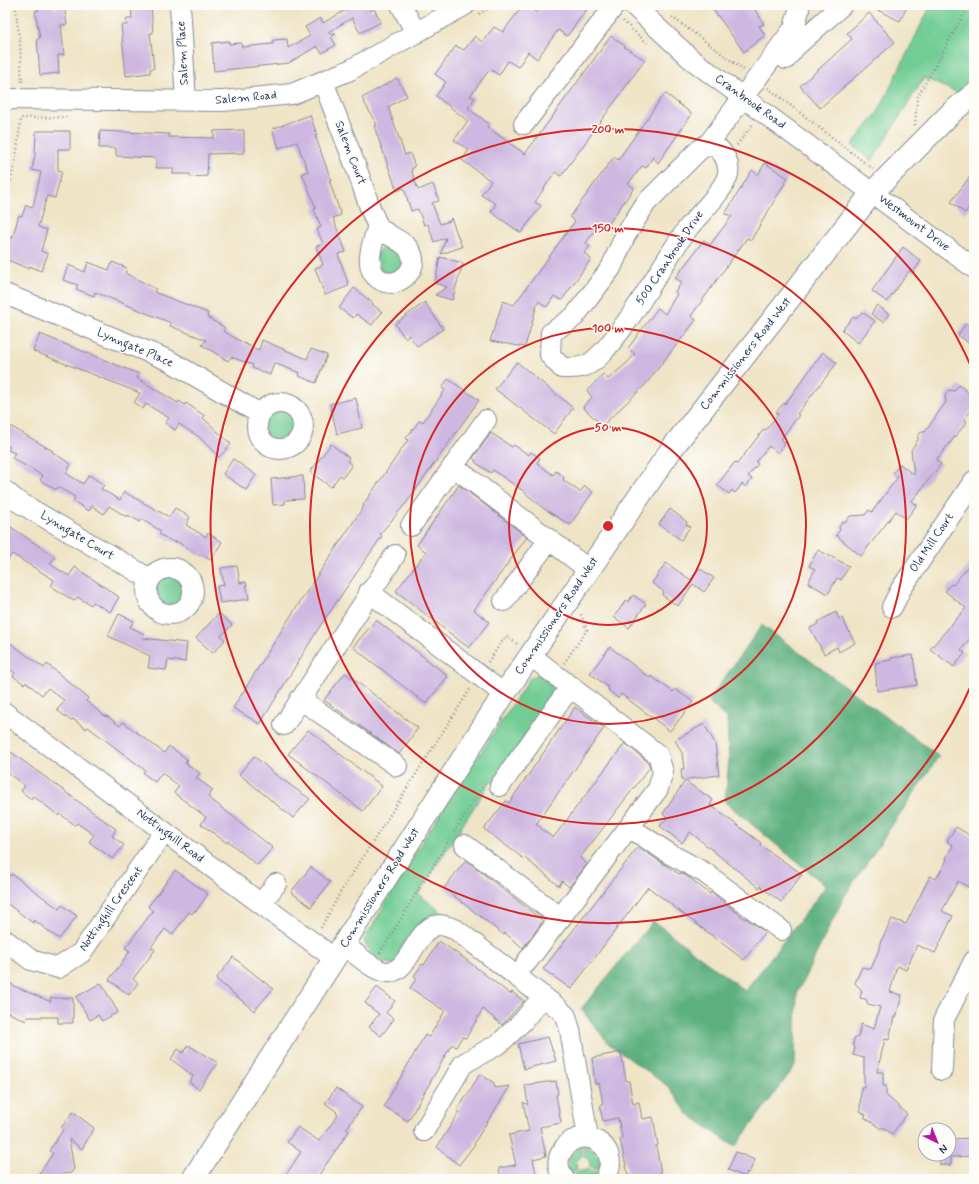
<svg xmlns="http://www.w3.org/2000/svg" width="979" height="1184" viewBox="0 0 979 1184" font-family="Mynerve,sans-serif">
<style>
.green{fill:#72cd94;stroke:#467e79}
.forest{fill:#5db07e;stroke:#3c706e}
.building{fill:#ceb8e1}
.lines{fill:none;stroke-linecap:round;stroke-linejoin:round}
.minor-casing{stroke:#858a92;stroke-width:22}
.major-casing{stroke:#858a92;stroke-width:24}
.path{stroke:#858a92;stroke-width:2.5;stroke-dasharray:1 3;stroke-linecap:butt}
.minor{stroke:#fff;stroke-width:20}
.major{stroke:#fff;stroke-width:22}
.ring{fill:none;stroke:#d62828;stroke-width:2}
.labels{text-anchor:middle;dominant-baseline:central;stroke-width:3;stroke-linejoin:round;paint-order:stroke}
.street-label{font-size:12px;fill:#1b2f5e;stroke:#fdfcf7}
.centre{fill:#d62828;stroke:#fdfcf7;stroke-width:2}
.ring-label{font-size:12px;text-anchor:middle;font-weight:bold;fill:#d62828;stroke:#fdfcf7;stroke-width:3;stroke-linejoin:round;paint-order:stroke}
</style>
<rect width="100%" height="100%" fill="#fdfcf7"/>
<filter id="ink" filterUnits="userSpaceOnUse"><feTurbulence type="fractalNoise" baseFrequency=".025" numOctaves="2"/><feDisplacementMap in="SourceGraphic" scale="8" xChannelSelector="R" yChannelSelector="G"/><feConvolveMatrix kernelMatrix="1 2 1 2 8 2 1 2 1" color-interpolation-filters="sRGB"/></filter>
<filter id="wash" filterUnits="userSpaceOnUse"><feTurbulence type="fractalNoise" baseFrequency=".012" numOctaves="4" result="noise"/><feDisplacementMap in="SourceGraphic" scale="16" xChannelSelector="R" yChannelSelector="G"/><feGaussianBlur stdDeviation="0.9" result="paint"/><feColorMatrix in="noise" values="0 0 0 0 0 0 0 0 0 0 0 0 0 0 0 0 0 1.4 0 .05"/><feComposite in="paint" operator="in"/></filter>
<g filter="url(#wash)">
<rect width="100%" height="100%" fill="#efe4c6"/>
<path class="green" d="M931,5H974V82L958,93L924,78L872,161L852,145L878,112Z
M387,244L407,256L400,274L381,272L376,254L383,246Z
M264 426a16 16 0 1 1 32 0a16 16 0 1 1-32 0Z
M154 592a16 16 0 1 1 32 0a16 16 0 1 1-32 0Z
M536,675H542C550,682 553,685 552,696L495,783L491,781L418,894L454,922L394,964C380,965 367,951 364,940L421,843L530,678Z
M584,1143C596,1153 602,1155 599,1171L590,1166L589,1160L584,1156Z
M581,1144L582,1156L576,1162L577,1169L571,1175L568,1170V1158Z
M589,1169L597,1173L593,1178H573L579,1170L584,1171Z"/>
<path class="forest" d="M762,625L939,756L845,895L797,993L795,1066L735,1147L687,1113L669,1087L609,1044L581,1009L653,921L745,991L826,886L725,802L729,760L727,719L708,701Z"/>
<g id="blocks">
<path class="building" d="M37,5H53L54,8L64,6L67,24L61,25L64,55H58L59,73L40,75L37,39L40,38L35,11H38Z
M131,5H151L153,33H150L154,68L150,69V73L126,76L121,25H127L126,19H132Z
M343,5H368L371,11L374,9L381,22L360,33L352,18L328,32L330,34H336L331,37L336,45L322,53L317,46L289,63L214,71L212,43L229,41V44L241,43L242,47L273,44V40L287,39L288,48L310,36L305,27L320,18L323,23L346,10Z
M523,5L537,13L543,5H590L567,36L558,30L537,59L528,52L518,67L508,61L499,75L490,69L470,96L475,98L468,108L489,124L487,127L525,154L611,36L625,46L624,47L645,60L561,176L555,172L535,202L541,206L521,233L491,212L496,204L481,195L491,181L462,160L469,150L454,140L468,121L436,96L446,82L435,74L456,46L464,50L475,36L482,42L494,27L503,32Z
M710,5H752L764,24L759,26L765,35L744,52Z
M867,5H908L900,21Z
M869,13L895,42L820,108L800,86L852,39L847,33Z
M397,78L407,96L388,107L405,155L410,153L415,167L411,169L418,190L433,184L439,201L432,203L440,224L450,221L451,218L462,247L441,254L446,238L434,242L428,224L424,225L418,209L411,211L404,188L397,191L374,126L377,125L362,98Z
M665,93L692,114L658,163L653,157L646,168L642,166L628,184L634,188L605,229L599,224L586,243L590,246L584,253L591,259L562,300L554,296L547,307L538,301L525,347L490,341L503,301L514,305L575,221L570,217L614,157L618,160Z
M310,115L317,135H315L331,180H329L341,215L333,218L346,252L338,254L349,286L325,295L315,268L323,265L316,246L323,244L317,229L321,227L314,209L316,208L302,173L308,171L297,142L279,148L272,129Z
M244,130V153L208,154L207,176L190,177V174H173V168H156V158L116,156V148H99L100,131L169,134V137L214,138V131Z
M36,131H70V149H58V170L62,171L55,198L47,196L38,227L47,230L41,251L48,254L41,271L30,266L29,269L5,259V246L9,237L12,239L19,215L22,216L26,205L33,207L41,172L32,170L35,155Z
M765,163L788,178L751,240L747,238L691,316L696,320L645,385L602,426L583,407L592,397L587,391L603,374L608,379L627,363L635,354L628,348L658,308L665,314L677,294L675,292L682,282L675,278L704,240L710,245L732,216L725,214L752,170L758,175Z
M974,171V201L965,213L951,202Z
M903,247L921,261L913,273L910,270L887,302L872,291Z
M440,257L463,263L452,300L435,295L447,287L435,283Z
M88,262L109,270L112,262L127,268L125,273L156,289L154,292L208,313L207,317L225,328L223,331L247,345L259,350L262,340L307,359L311,349L327,355L316,383L299,376L300,373L274,363L270,375L252,368L253,365L231,357L228,361L202,345L206,340L170,326L171,323L95,292L94,296L76,289L78,285L63,280L68,265L85,272Z
M354,288L373,303L372,304L382,312L372,325L356,314L353,318L339,308Z
M425,302L443,329L417,346L409,335L405,338L395,324Z
M877,305L889,314L883,322L871,314Z
M862,312L875,321L858,343L842,330L853,317L856,319Z
M966,323L974,329V347L958,335Z
M40,334L139,374L137,378L178,403L179,401L185,405L186,403L205,416L203,418L231,444L219,457L199,437L179,424L175,430L165,423L169,418L146,404L143,409L134,403L140,393L33,351Z
M823,352L837,363L797,414L799,415L781,439L785,443L778,453L769,446L756,462L758,464L748,476L752,479L746,487L742,484L735,493L732,490L729,494L717,485L735,462L737,464L764,429L766,430L778,414L776,412L784,403L785,404Z
M517,362L573,408L554,434L495,389Z
M448,379L479,400L407,502L380,534L382,536L320,626L260,724L233,708L292,614L364,506L363,505L408,440L406,438L420,420L423,422L445,390L442,388Z
M959,385L974,397V408L964,419L967,422L936,460L941,464L912,501L917,505L906,519L896,511L861,556L836,535L840,530L839,527L842,522H846L850,516L865,515L869,510L872,512L898,477L893,473L900,464L914,475L911,450L918,440V436L921,432H925L946,402L945,396L949,390L954,391Z
M356,398L362,428L337,434L330,404Z
M5,423L53,451L52,452L71,464L66,473L83,484L89,475L104,485L101,489L120,500L124,492L169,517L175,508L190,517L186,525L206,537L208,533L222,542L211,560L201,554L200,556L176,541L175,543L159,534L161,531L141,519L140,522L128,515L127,517L109,506L104,514L92,506L89,511L73,501L75,497L58,487L56,490L40,480L43,476L12,458L15,453L8,450L10,447L5,443Z
M491,433L512,447L514,445L529,455L531,452L540,458L537,463L553,475L556,471L564,477L563,480L580,492L585,486L593,492L570,525L543,508L522,490L493,470L491,473L475,462L476,461L473,458Z
M331,444L349,458L347,461L352,465L343,477L340,475L331,487L310,472Z
M233,459L256,475L246,490L223,474Z
M303,476L304,499L285,500V504L273,505L271,479Z
M459,485L527,537L474,610L489,622L469,648L396,591L426,552L417,545Z
M670,509L687,522L686,524L690,527L681,540L659,524Z
M5,523L55,557L50,564L69,576L75,567L119,597L110,612L93,602L91,605L77,597L74,601L51,586L54,580L12,554L5,565Z
M818,550L849,566L841,580L837,578L828,594L808,583L815,569L809,566Z
M974,559V633L961,650L965,653L954,667L930,649L966,608L945,591L951,584L953,585Z
M666,563L691,580L699,568L714,578L704,592L693,584L678,606L662,595L664,592L652,583Z
M237,566L240,583L246,582L249,599L220,603L217,586L224,585L221,568Z
M633,595L646,604L629,628L614,617L626,600L628,602Z
M836,612L839,619L842,618L855,643L839,652L837,647L824,654L810,628L818,624L817,622Z
M219,613L232,625L221,636L225,640L213,653L196,638Z
M119,614L134,621L130,627L144,634L142,638L187,643L185,662L168,660L166,670L148,668L150,656L108,636Z
M376,620L448,676L426,704L353,647Z
M5,639L44,668L47,664L88,698L86,701L106,717L107,716L120,726L123,722L164,753L169,746L188,760L185,763L200,773L196,778L213,790L208,797L273,848L257,865L228,841L227,843L201,824L206,817L174,793L179,786L162,773L155,782L143,773L145,770L88,727L86,729L73,719L71,721L57,710L65,701L48,688L42,695L26,682L24,684L13,676L15,673L5,666Z
M610,647L650,678L651,676L673,692L675,689L693,702L670,731L621,694L618,698L608,690L609,688L590,673Z
M913,655L917,685L877,691L875,663L891,660V658Z
M345,673L418,728L399,754L324,700Z
M575,707L604,728L536,824L553,838L625,743L648,762L650,767L580,858L587,864L569,887L562,881L559,886L525,858L524,859L484,829L506,801L509,803Z
M704,724L715,743L719,775L682,780L681,769H684L682,753L675,740Z
M308,730L382,786L363,811L288,754Z
M11,752L116,829L112,836L124,845L113,859L89,842L94,835L77,823L75,825L60,814L59,816L33,796L31,799L21,791L25,786L5,771V755Z
M254,756L276,775L310,799L293,818L239,774Z
M685,781L713,800L710,805L761,843L760,845L802,874L781,902L760,886L759,888L690,832L682,843L660,826L667,818L663,814Z
M956,827L974,838V878L968,887L958,881L942,911L953,916L935,953L917,945L906,970L897,966L890,992L902,995L896,1018L894,1017L889,1040L885,1039L877,1072H883V1086H886V1095L907,1114L892,1134L883,1127L881,1129L864,1117L866,1115L860,1111L861,1087H864V1058L853,1055L855,1048L853,1044L854,1039L858,1037L861,1024L874,1029L880,1007L868,1004L866,999L860,998L862,991L855,983L862,967L871,969L881,945H879L892,919L906,924L930,876L936,879L947,860L946,858L953,846L947,841Z
M638,847L679,874L680,873L688,877L710,894L711,892L745,919L746,918L765,932L744,960L648,887L571,989L543,969Z
M466,860L543,921L523,948L505,933L504,935L444,888Z
M311,867L330,882L311,907L291,892Z
M175,870L208,894L196,911L195,910L192,914L189,912L172,935L165,929L151,947L155,950L133,979L138,983L129,995L109,980L130,951L125,948L153,911L148,907Z
M5,872L10,876L12,874L59,909L62,905L77,916L59,939L34,920L33,923L5,902Z
M439,941L464,958L510,994L512,992L524,1001L502,1025L483,1009L466,1038L462,1037L456,1047L452,1044L408,1121L384,1106L425,1035L429,1037L445,1011L410,988L417,978L414,976L422,964L424,965Z
M233,957L273,989L254,1011L216,979Z
M5,979L14,986L51,1002L50,998H73V1023H58V1017H27L26,1021L5,1011Z
M101,983L118,1012L102,1021L98,1015L90,1020L76,997Z
M377,987L395,1001L386,1013L394,1019L381,1036L369,1027L379,1014L365,1003Z
M548,1037L556,1061L524,1069L518,1044Z
M188,1045L218,1063L199,1089L189,1082L193,1076L171,1059L178,1049L183,1053Z
M621,1052L626,1081H629L633,1104L639,1102L642,1119L653,1117L658,1145L656,1146L662,1179H629L620,1139L622,1138L618,1118L603,1121L600,1109L601,1105L603,1104L599,1083L595,1084L592,1058Z
M480,1074L494,1083L495,1088L510,1086L474,1143L475,1144L459,1165L437,1147L459,1113L457,1111Z
M556,1081L558,1094L556,1095L561,1123L540,1127L546,1156L533,1159L537,1179H501L499,1168L516,1165L509,1135L529,1131L523,1102L528,1105L525,1085Z
M336,1088L362,1107L346,1129L349,1131L316,1179H283L301,1152L287,1142L298,1127L319,1141L338,1115L336,1113L337,1112L325,1103Z
M73,1112L94,1128L82,1149L69,1139L74,1169L71,1173L62,1174L58,1179H36L53,1153L49,1151L63,1130L61,1128Z
M973,1138L974,1156L951,1157V1165H940L939,1154H949V1139Z
M736,1152L755,1160L749,1173L747,1172L745,1177L728,1170Z"/>
</g>
</g>
<g filter="url(#ink)">
<use href="#blocks" fill-opacity="0" stroke="#858a92" stroke-width="1"/>
<g class="lines">
<defs>
<path id="minor" d="M180,5L186,101
M401,5L416,33
M633,5L691,59L974,268
M786,59L795,47L842,5
M323,81C335,113 348,146 360,178C365,193 370,210 377,224C384,238 410,239 413,259C414,271 404,280 393,283C389,283 383,282 379,279C362,267 373,242 378,226
M5,99L223,101L292,94L350,70L465,5
M524,124L615,5
M710,142C722,150 730,160 728,174C725,190 699,214 688,228C664,261 645,298 620,331C611,342 601,357 589,364C580,369 572,368 562,368L550,355L551,333L574,317L611,268L625,236L646,203L698,151L710,142L794,28L799,10
M5,294L168,360L260,414
M257 426a23 23 0 1 1 46 0a23 23 0 1 1-46 0Z
M453,466L589,570
M5,491L17,501L150,579
M411,526L486,420
M147 591a23 23 0 1 1 46 0a23 23 0 1 1-46 0Z
M369,592L504,694
M504,601L549,540
M892,607L901,589L974,481
M300,699L397,766
M5,713L335,959
M284,725L395,555
M500,786L571,686
M629,827L670,854L705,873L781,930
M465,845L561,918
M261,904L276,884
M5,940L31,960L58,968L81,953L164,832
M344,945C355,953 366,964 379,970C410,984 413,925 440,925C444,925 450,928 455,929L558,1008L566,1016L570,1030L588,1137
M526,963L658,789L663,772L658,755L530,655
M942,1070L944,1019L974,961
M424,1131L463,1064L500,1043L523,1021L543,996
M564,1179C559,1171 556,1162 561,1153C578,1120 625,1145 605,1179"/>
<path id="major" d="M193,1179L504,694L673,447L872,193L952,112L974,94"/>
</defs>
<use href="#minor" class="minor-casing"/>
<use href="#major" class="major-casing"/>
<path class="path" d="M15,5L20,42L22,84
M479,14L494,5
M672,17L744,70
M623,21L647,43
M768,88L873,169
M915,125L917,98L969,5
M737,145L752,125L754,127
M5,204L16,158L21,118L67,117
M488,662L506,636L519,645
M564,663L587,630L580,612
M454,832L484,784
M321,928L340,893L471,688
M380,953L449,840"/>
<use href="#minor" class="minor"/>
<use href="#major" class="major"/>
</g>
</g>
<g class="ring">
<circle cx="608" cy="526" r="99"/>
<circle cx="608" cy="526" r="198"/>
<circle cx="608" cy="526" r="298"/>
<path d="M973 681A397 397 0 1 1 973 371"/>
</g>
<g class="labels">
<g class="street-label">
<text transform="translate(183 53) rotate(-93)">Salem Place</text>
<text transform="translate(246 98) rotate(-5)">Salem Road</text>
<text transform="translate(750 102) rotate(36)">Cranbrook Road</text>
<text transform="translate(350 153) rotate(69)">Salem Court</text>
<text transform="translate(914 223) rotate(37)">Westmount Drive</text>
<text transform="translate(670 258) rotate(-56)">500 Cranbrook Drive</text>
<text transform="translate(135 348) rotate(23)">Lynngate Place</text>
<text transform="translate(746 354) rotate(-52)">Commissioners Road West</text>
<text transform="translate(77 536) rotate(31)">Lynngate Court</text>
<text transform="translate(932 543) rotate(-56)">Old Mill Court</text>
<text transform="translate(557 616) rotate(-56)">Commissioners Road West</text>
<text transform="translate(170 836) rotate(37)">Nottinghill Road</text>
<text transform="translate(380 888) rotate(-58)">Commissioners Road West</text>
<text transform="translate(111 909) rotate(-55)">Nottinghill Crescent</text>
</g>
</g>
<circle cx="608" cy="526" r="6" class="centre"/>
<g class="ring-label">
<text x="608" y="133">200 m</text>
<text x="608" y="232">150 m</text>
<text x="608" y="332">100 m</text>
<text x="608" y="431">50 m</text>
</g>
<rect width="979" height="1184" fill="none" stroke="#fdfcf7" stroke-width="20"/>
<g transform="translate(937 1142) rotate(137)"><circle r="19" fill="#fdfcf7" stroke="#a3aaba"/>
<path d="M0-3L7 15L0 10L-7 15Z" fill="#b5179e"/>
<text y="-6" font-size="11" font-weight="bold" text-anchor="middle" fill="#1b2f5e">N</text>
</g>
</svg>
